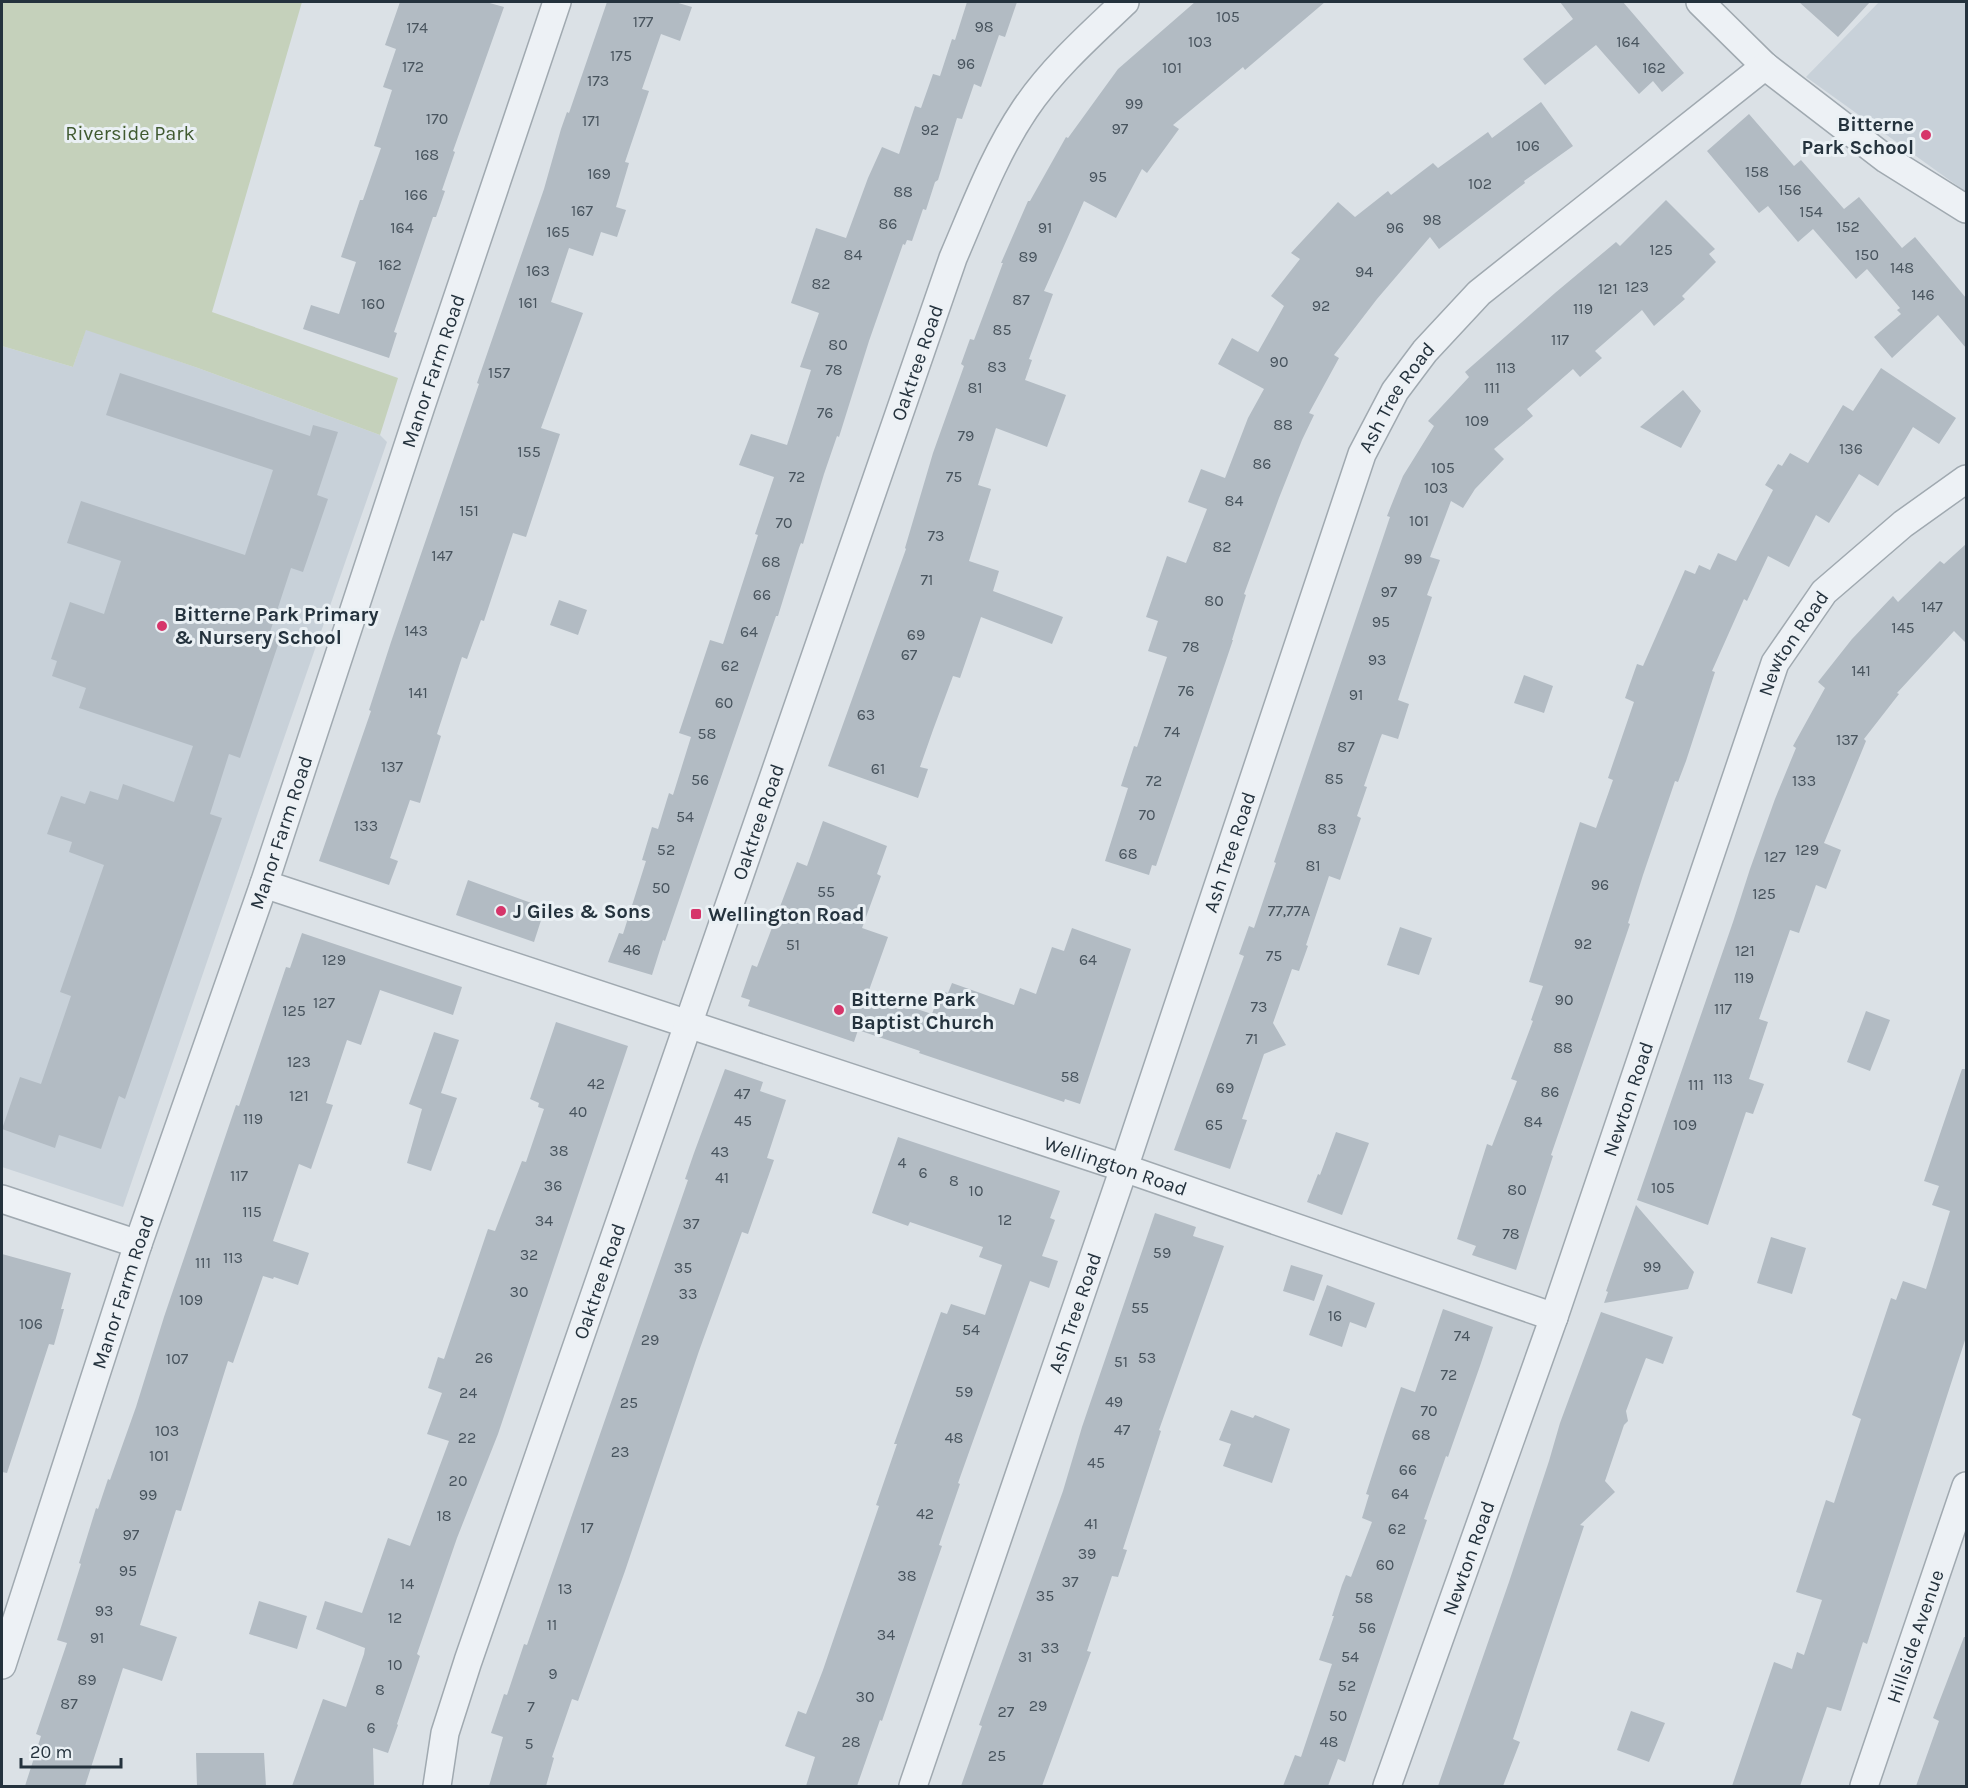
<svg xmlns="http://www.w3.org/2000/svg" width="1968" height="1788" viewBox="0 0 1968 1788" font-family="Karla,sans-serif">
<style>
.built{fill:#c8d1d9}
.green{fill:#c5d1bb}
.building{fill:#b2bbc3}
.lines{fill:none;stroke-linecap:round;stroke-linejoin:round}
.minor-casing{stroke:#a0a9b0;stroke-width:30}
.minor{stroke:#edf1f5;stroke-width:27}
.poi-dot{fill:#d6356a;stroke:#eaf0f4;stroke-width:2}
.labels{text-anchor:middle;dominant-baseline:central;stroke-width:6;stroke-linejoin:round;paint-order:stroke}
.number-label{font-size:16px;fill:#48545e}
.poi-label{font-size:20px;font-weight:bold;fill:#24323d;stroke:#eaf0f4;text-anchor:start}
.park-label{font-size:20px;fill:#405a30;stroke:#eaf0f4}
.street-label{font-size:20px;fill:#24323d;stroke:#eaf0f4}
</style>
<rect width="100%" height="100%" fill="#dbe1e6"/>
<path class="built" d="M1879,2H1966V192L1806,77Z
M86,329L198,368L380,435L387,442L259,810L123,1207L2,1167V346L73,367Z"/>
<path class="green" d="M2,2H302L212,312L398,378L380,435L198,368L86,330L73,367L2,346Z"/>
<path class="building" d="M400,2H486L504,7L453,151L455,152L442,190L445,191L436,217H433L394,332L397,333L389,358L303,329L311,305L339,314L356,262L341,257L360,200H363L381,148L374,146L392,90L383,87L396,49L385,45Z
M607,2H675L692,7L680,41L661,34L642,89L649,91L625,162L629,163L616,207L626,210L617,237L601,232L593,256L569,248L551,302L583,313L541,428L560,434L526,537L513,533L484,621L481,620L467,659L462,657L437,734L441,736L420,803L410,800L390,858L398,861L389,885L319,861L371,711L369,710L391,642L479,384L477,383L544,189L561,129L567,112L569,113Z
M967,2H1017L1005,37L999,35L981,87L974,84L962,119L957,118L938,180L935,182L926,210L923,209L912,241L907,240L905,245L903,244L869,341L839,437L837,436L824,474L803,544L801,543L799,548L778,616H776L665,941L663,940L652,975L608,962L619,933L623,934L646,861L642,860L652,827L658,829L669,793L673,795L691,737L679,733L710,640L723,644L758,535L755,534L774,477L739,465L751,434L787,445L811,370L800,367L819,313L791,303L816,228L846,238L868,178L882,147L899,154L915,106L921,108L933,74L940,76L952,39L955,40Z
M1195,2H1325L1245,70L1243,67L1173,125L1179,129L1147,173L1142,169L1116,218L1084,201L1044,291L1053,294L1029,359L1032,360L1025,380L1066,395L1047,447L996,428L978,485L991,489L969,561L999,571L993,591L1063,617L1052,644L981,617L960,678L953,676L933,730L920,767L928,769L918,798L828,766L906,549L905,548L933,453L964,366L961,364L970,339L974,340L1003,263H1001L1028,201H1030L1066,137L1068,138L1118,69Z
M1560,2H1623L1684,73L1662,92L1653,81L1639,94L1596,45L1545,85L1523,59L1573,19Z
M1799,2H1870L1838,37Z
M1541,102L1573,146L1524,181L1525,183L1439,249L1430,237L1377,299L1334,355L1339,358L1309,413L1314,415L1302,440L1279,498L1244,594L1246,595L1232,640H1233L1156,866L1152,865L1149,875L1105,861L1128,788L1121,786L1134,746L1137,747L1167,657L1148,651L1158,621L1146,617L1167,556L1186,563L1207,509L1188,502L1201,469L1225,478L1248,418L1264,389L1218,364L1232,338L1258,352L1284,306L1271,296L1300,259L1291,253L1338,202L1355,217L1388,191L1391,195L1433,163L1438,168L1488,132L1492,138Z
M1749,114L1794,166L1801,160L1844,209L1859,197L1902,248L1915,237L1966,298V348L1938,315L1892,358L1874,337L1901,314L1897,310L1900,308L1867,269L1856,279L1813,229L1798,242L1768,206L1759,213L1707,151Z
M1666,200L1715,249L1709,254L1716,262L1682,296L1685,299L1654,326L1642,310L1595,351L1602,358L1580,377L1573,369L1527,409L1533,416L1494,449L1504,459L1475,489L1463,508L1451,501L1430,557L1440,560L1427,595L1432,597L1398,700L1409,704L1398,739L1382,734L1380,739L1364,786L1367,787L1357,816L1361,818L1340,880L1329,876L1306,945L1308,946L1299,971L1292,969L1273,1023L1286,1045L1264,1054L1242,1119L1247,1120L1230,1169L1174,1150L1244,956L1239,954L1249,926L1254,928L1276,863L1274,862L1390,517L1387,516L1403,476L1434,426L1428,421L1469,377L1465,372L1555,293L1616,242L1620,246Z
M1881,368L1956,418L1939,444L1913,427L1878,486L1859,474L1829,523L1816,515L1789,567L1768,556L1747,601L1744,599L1712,671L1715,672L1686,761L1678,782L1675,781L1643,875L1628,923L1630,924L1601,1010L1551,1155L1553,1156L1516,1270L1472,1255L1476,1246L1457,1239L1487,1144L1492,1146L1517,1081L1511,1079L1533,1021L1531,1020L1543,986L1529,982L1580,822L1596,828L1613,780L1608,778L1634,702L1625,698L1637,664L1643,666L1685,570L1695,574L1699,565L1710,570L1718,553L1736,561L1773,490L1765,485L1778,464L1782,466L1790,453L1808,463L1843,405L1853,411Z
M120,373L310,436L313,425L338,432L317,495L328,499L303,572L291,568L270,632L281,636L240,758L229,754L210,814L222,818L125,1099L119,1096L101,1149L59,1135L55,1148L2,1129L20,1077L41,1084L71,996L60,992L104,865L69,852L72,842L47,834L61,796L85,804L90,791L118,800L123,784L174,802L193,746L79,708L86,688L52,676L57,661L51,659L70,602L104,614L121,561L67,543L81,501L245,555L273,470L106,415Z
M1683,390L1701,411L1681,448L1640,427Z
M1966,544V643L1954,631L1897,693L1899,694L1864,739L1866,741L1824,843L1841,850L1826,889L1816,885L1799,933L1790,930L1759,1019L1768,1022L1749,1079L1764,1084L1753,1114L1746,1112L1708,1225L1637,1200L1733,922L1750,869L1775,799L1796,748L1793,746L1825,688L1818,682L1852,639L1893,596L1898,602L1940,561L1944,564Z
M559,600L587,610L578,635L550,625Z
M1524,675L1553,686L1544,713L1514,703Z
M823,821L887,846L877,874L881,876L862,928L888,937L868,993L932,1014L940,991L948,993L952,983L1014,1005L1020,988L1036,994L1052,947L1064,951L1072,928L1131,949L1080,1104L1065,1099L1064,1102L919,1053L920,1051L858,1030L854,1042L748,1006L750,1000L741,997L752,965L757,967L797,862L807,866Z
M468,880L545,908L534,942L456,915Z
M1400,927L1432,938L1419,975L1387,965Z
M302,933L462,987L453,1015L380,990L361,1045L347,1040L326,1103L333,1105L311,1169L299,1164L273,1241L309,1253L298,1285L274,1277L273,1279L263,1276L233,1363L228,1361L181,1511L176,1510L140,1625L177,1637L162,1681L123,1668L85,1786H25L41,1736L36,1734L67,1643L57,1640L81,1564L79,1563L96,1508L98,1509L108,1479L110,1480L136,1407L164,1317L236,1105L239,1106L286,967L290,968Z
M1866,1011L1890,1020L1870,1071L1847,1062Z
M556,1022L628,1046L498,1434L457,1538L417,1654L420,1656L397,1724L398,1725L388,1753L373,1748L374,1786H292L323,1699L346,1707L364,1654L365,1648L316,1629L325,1601L362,1613L388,1538L410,1546L449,1441L427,1434L442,1393L428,1388L438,1357L444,1359L488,1229L495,1231L522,1161L526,1162L544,1109L538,1107L539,1103L530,1099Z
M434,1032L459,1040L441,1093L457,1098L431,1171L407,1163L422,1109L409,1104Z
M725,1069L763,1082L760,1091L786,1100L767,1158L774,1160L748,1234L742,1232L699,1351L625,1571L578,1701L572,1699L552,1757L554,1758L546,1786H489L503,1737L491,1733L504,1694L507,1695L524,1644L527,1645L688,1180L685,1179L694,1153Z
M1962,1069H1966V1337L1867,1644L1863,1642L1841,1711L1827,1707L1800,1786H1732L1774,1662L1792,1669L1797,1652L1804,1655L1822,1600L1796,1592L1826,1500L1834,1503L1861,1419L1852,1415L1891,1298L1896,1300L1903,1281L1926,1289L1950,1211L1932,1205L1939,1186L1924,1181Z
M1336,1132L1369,1143L1342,1215L1307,1202L1318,1174L1320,1175Z
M898,1137L1060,1191L1050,1218L1055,1220L1042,1256L1058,1261L1049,1288L1030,1281L958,1483L960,1484L939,1545L942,1546L933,1572L882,1721L880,1720L857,1786H806L815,1757L785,1746L798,1711L806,1714L823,1670L879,1506L876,1505L897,1444H894L941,1312L947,1314L951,1304L985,1315L1002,1265L979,1257L983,1247L910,1222L908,1226L872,1213Z
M1636,1205L1694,1272L1688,1289L1604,1303L1608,1292L1606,1291Z
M1155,1213L1196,1227L1193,1236L1224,1246L1159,1430L1161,1431L1123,1549L1127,1550L1118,1577L1112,1576L1087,1651L1091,1652L1042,1786H961L982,1726L979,1725L1063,1491L1082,1427Z
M1771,1237L1806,1248L1792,1294L1757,1283Z
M2,1254L71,1273L61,1309H64L54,1345L49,1344L7,1473L2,1472Z
M1291,1265L1323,1275L1314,1301L1283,1291Z
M1327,1285L1375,1303L1366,1328L1350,1322L1342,1347L1309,1335Z
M1443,1309L1493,1327L1480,1366L1448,1457L1446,1456L1424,1519L1427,1520L1345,1762L1338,1759L1328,1786H1283L1295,1755L1301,1757L1332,1664L1319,1660L1334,1616H1332L1342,1585L1346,1575L1351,1577L1372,1522L1362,1518L1369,1495L1366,1494L1385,1435L1401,1387L1415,1392Z
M1601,1312L1673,1337L1663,1364L1646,1358L1626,1411L1628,1421L1624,1425L1605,1481L1615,1492L1580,1525L1584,1526L1513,1739L1520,1742L1503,1786H1438L1509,1582L1549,1461L1560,1423Z
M1231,1410L1253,1418L1255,1415L1290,1429L1272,1483L1223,1466L1231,1444L1219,1440Z
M259,1601L307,1616L297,1649L249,1634Z
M1964,1637H1966V1786H1916L1939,1721L1933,1718Z
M1631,1711L1665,1723L1649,1762L1617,1750Z
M196,1753H264L266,1786H197Z"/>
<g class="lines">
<defs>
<g id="minor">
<path d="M1700,2L1765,66L1886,159L1966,209"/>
<path id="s1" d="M264,884L1124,1168L1554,1317"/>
<path d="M2,1199L138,1244"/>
<path id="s2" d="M2,1665L138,1244L264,884L421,406L557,2"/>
<path id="s3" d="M437,1786L445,1733L468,1661L953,258C975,207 994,155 1025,109C1052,69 1090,35 1125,2"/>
<path id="s4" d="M913,1786L1124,1168L1362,454L1395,391L1425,351L1479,293L1765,66"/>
<path id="s5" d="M1387,1786L1554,1317L1775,663L1824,592L1903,524L1966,479"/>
<path id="s6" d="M1864,1786L1966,1486"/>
</g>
</defs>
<use href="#minor" class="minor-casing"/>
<use href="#minor" class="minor"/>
</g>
<g class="poi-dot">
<circle cx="1926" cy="135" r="6"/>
<circle cx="162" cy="626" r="6"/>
<circle cx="501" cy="911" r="6"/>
<rect x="690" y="908" width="12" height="12" rx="3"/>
<circle cx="839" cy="1010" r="6"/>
</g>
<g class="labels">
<g class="number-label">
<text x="1228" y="16">105</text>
<text x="643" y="21">177</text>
<text x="984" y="26">98</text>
<text x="417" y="27">174</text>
<text x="1200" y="41">103</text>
<text x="1628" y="41">164</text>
<text x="621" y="55">175</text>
<text x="966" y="63">96</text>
<text x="413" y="66">172</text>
<text x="1172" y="67">101</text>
<text x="1654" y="67">162</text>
<text x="598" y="80">173</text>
<text x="1134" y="103">99</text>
<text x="437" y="118">170</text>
<text x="591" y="120">171</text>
<text x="1120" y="128">97</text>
<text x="930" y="129">92</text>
<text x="1528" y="145">106</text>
<text x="427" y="154">168</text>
<text x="1757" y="171">158</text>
<text x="599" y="173">169</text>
<text x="1098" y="176">95</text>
<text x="1480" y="183">102</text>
<text x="1790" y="189">156</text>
<text x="903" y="191">88</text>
<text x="416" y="194">166</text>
<text x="582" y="210">167</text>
<text x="1811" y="211">154</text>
<text x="1432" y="219">98</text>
<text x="888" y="223">86</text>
<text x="1848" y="226">152</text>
<text x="402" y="227">164</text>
<text x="1045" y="227">91</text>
<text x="1395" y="227">96</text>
<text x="558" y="231">165</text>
<text x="1661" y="249">125</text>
<text x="853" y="254">84</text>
<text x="1867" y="254">150</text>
<text x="1028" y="256">89</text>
<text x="390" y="264">162</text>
<text x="1902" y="267">148</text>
<text x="538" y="270">163</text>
<text x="1364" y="271">94</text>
<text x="821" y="283">82</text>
<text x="1637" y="286">123</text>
<text x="1608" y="288">121</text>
<text x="1923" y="294">146</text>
<text x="1021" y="299">87</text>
<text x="528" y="302">161</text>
<text x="373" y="303">160</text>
<text x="1321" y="305">92</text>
<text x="1583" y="308">119</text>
<text x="1002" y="329">85</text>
<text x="1560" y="339">117</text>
<text x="838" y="344">80</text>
<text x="1279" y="361">90</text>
<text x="997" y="366">83</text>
<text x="1506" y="367">113</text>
<text x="834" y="369">78</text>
<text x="499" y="372">157</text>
<text x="975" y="387">81</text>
<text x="1492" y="387">111</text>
<text x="825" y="412">76</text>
<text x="1477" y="420">109</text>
<text x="1283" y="424">88</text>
<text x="966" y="435">79</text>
<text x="1851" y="448">136</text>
<text x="529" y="451">155</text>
<text x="1262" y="463">86</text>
<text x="1443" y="467">105</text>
<text x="797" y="476">72</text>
<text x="954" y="476">75</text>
<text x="1436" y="487">103</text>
<text x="1234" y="500">84</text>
<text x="469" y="510">151</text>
<text x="1419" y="520">101</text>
<text x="784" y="522">70</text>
<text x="936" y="535">73</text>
<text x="1222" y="546">82</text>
<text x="442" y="555">147</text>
<text x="1413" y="558">99</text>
<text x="771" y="561">68</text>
<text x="927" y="579">71</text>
<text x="1389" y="591">97</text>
<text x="762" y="594">66</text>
<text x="1214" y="600">80</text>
<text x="1932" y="606">147</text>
<text x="1381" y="621">95</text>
<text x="1903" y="627">145</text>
<text x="416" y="630">143</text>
<text x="749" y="631">64</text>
<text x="916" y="634">69</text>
<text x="1191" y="646">78</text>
<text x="909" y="654">67</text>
<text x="1377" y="659">93</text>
<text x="730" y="665">62</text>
<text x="1861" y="670">141</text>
<text x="1186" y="690">76</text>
<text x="418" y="692">141</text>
<text x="1356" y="694">91</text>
<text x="724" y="702">60</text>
<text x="866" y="714">63</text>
<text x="1172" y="731">74</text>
<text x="707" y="733">58</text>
<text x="1847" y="739">137</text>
<text x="1346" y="746">87</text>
<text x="392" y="766">137</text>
<text x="878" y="768">61</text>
<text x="1334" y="778">85</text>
<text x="700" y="779">56</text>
<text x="1154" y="780">72</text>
<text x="1804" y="780">133</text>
<text x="1147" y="814">70</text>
<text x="685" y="816">54</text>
<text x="366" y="825">133</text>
<text x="1327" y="828">83</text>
<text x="666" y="849">52</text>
<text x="1807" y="849">129</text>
<text x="1128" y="853">68</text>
<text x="1775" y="856">127</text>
<text x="1313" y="865">81</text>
<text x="1600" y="884">96</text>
<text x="661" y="887">50</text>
<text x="826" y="891">55</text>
<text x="1764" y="893">125</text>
<text x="1289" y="910">77,77A</text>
<text x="1583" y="943">92</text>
<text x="793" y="944">51</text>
<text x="632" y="949">46</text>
<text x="1745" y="950">121</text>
<text x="1274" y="955">75</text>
<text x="334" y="959">129</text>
<text x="1088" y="959">64</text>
<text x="1744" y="977">119</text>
<text x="1564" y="999">90</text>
<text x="324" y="1002">127</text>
<text x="1259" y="1006">73</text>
<text x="1723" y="1008">117</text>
<text x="294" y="1010">125</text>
<text x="1252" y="1038">71</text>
<text x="1563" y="1047">88</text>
<text x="299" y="1061">123</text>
<text x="1070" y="1076">58</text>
<text x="1723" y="1078">113</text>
<text x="596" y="1083">42</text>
<text x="1696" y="1084">111</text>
<text x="1225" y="1087">69</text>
<text x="1550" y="1091">86</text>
<text x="742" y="1093">47</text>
<text x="299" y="1095">121</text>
<text x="578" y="1111">40</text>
<text x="253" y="1118">119</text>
<text x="743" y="1120">45</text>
<text x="1533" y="1121">84</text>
<text x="1214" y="1124">65</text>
<text x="1685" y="1124">109</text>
<text x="559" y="1150">38</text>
<text x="720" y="1151">43</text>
<text x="902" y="1162">4</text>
<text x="923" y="1172">6</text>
<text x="239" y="1175">117</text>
<text x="722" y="1177">41</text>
<text x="954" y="1180">8</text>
<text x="553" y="1185">36</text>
<text x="1663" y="1187">105</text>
<text x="1517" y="1189">80</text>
<text x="976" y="1190">10</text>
<text x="252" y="1211">115</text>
<text x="1005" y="1219">12</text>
<text x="544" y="1220">34</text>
<text x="691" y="1223">37</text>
<text x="1511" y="1233">78</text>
<text x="1162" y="1252">59</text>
<text x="529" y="1254">32</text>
<text x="233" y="1257">113</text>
<text x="203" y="1262">111</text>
<text x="1652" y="1266">99</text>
<text x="683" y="1267">35</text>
<text x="519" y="1291">30</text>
<text x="688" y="1293">33</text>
<text x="191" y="1299">109</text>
<text x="1140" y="1307">55</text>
<text x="1335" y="1315">16</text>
<text x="31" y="1323">106</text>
<text x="971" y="1329">54</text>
<text x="1462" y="1335">74</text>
<text x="650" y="1339">29</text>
<text x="484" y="1357">26</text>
<text x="1147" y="1357">53</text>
<text x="177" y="1358">107</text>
<text x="1121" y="1361">51</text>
<text x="1449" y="1374">72</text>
<text x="964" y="1391">59</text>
<text x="468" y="1392">24</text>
<text x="1114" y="1401">49</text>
<text x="629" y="1402">25</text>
<text x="1429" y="1410">70</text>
<text x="1122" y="1429">47</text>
<text x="167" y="1430">103</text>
<text x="1421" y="1434">68</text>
<text x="467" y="1437">22</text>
<text x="954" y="1437">48</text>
<text x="620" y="1451">23</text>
<text x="159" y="1455">101</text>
<text x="1096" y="1462">45</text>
<text x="1408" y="1469">66</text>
<text x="458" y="1480">20</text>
<text x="1400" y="1493">64</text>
<text x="148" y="1494">99</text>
<text x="925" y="1513">42</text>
<text x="444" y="1515">18</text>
<text x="1091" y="1523">41</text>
<text x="587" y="1527">17</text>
<text x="1397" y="1528">62</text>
<text x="131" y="1534">97</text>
<text x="1087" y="1553">39</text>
<text x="1385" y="1564">60</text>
<text x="128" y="1570">95</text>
<text x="907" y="1575">38</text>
<text x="1070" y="1581">37</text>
<text x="407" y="1583">14</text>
<text x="565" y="1588">13</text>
<text x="1045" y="1595">35</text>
<text x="1364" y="1597">58</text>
<text x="104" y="1610">93</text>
<text x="395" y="1617">12</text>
<text x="552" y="1624">11</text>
<text x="1367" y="1627">56</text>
<text x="886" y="1634">34</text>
<text x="97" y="1637">91</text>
<text x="1050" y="1647">33</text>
<text x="1025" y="1656">31</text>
<text x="1350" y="1656">54</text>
<text x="395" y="1664">10</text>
<text x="553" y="1673">9</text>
<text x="87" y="1679">89</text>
<text x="1347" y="1685">52</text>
<text x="380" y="1689">8</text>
<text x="865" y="1696">30</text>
<text x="69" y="1703">87</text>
<text x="1038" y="1705">29</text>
<text x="531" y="1706">7</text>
<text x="1006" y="1711">27</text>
<text x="1338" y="1715">50</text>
<text x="371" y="1727">6</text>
<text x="851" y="1741">28</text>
<text x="1329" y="1741">48</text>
<text x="529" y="1743">5</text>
<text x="997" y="1755">25</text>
</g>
<g class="poi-label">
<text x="1914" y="124" text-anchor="end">Bitterne<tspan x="1914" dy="23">Park School</tspan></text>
<text x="174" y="614">Bitterne Park Primary<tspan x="174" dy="23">&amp; Nursery School</tspan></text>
<text x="513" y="911">J Giles &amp; Sons</text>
<text x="708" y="914">Wellington Road</text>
<text x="851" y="999">Bitterne Park<tspan x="851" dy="23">Baptist Church</tspan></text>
</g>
<g class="park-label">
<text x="130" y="133">Riverside Park</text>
</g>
<g class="street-label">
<text stroke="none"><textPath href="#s3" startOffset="1503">Oaktree Road</textPath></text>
<text stroke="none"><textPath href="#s2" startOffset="1364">Manor Farm Road</textPath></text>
<text stroke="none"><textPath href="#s4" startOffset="1472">Ash Tree Road</textPath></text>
<text stroke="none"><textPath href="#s5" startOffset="1214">Newton Road</textPath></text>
<text stroke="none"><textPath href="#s3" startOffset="1017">Oaktree Road</textPath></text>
<text stroke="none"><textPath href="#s2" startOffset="878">Manor Farm Road</textPath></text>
<text stroke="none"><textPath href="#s4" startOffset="986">Ash Tree Road</textPath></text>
<text stroke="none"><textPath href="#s5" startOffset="728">Newton Road</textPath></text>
<text stroke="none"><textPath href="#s1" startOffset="897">Wellington Road</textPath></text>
<text stroke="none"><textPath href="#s3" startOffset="531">Oaktree Road</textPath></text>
<text stroke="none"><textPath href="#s2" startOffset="392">Manor Farm Road</textPath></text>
<text stroke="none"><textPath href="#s4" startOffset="500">Ash Tree Road</textPath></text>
<text stroke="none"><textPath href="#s5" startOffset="242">Newton Road</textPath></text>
<text stroke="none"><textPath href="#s6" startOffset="158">Hillside Avenue</textPath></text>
</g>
</g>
<rect width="1968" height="1788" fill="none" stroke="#24323d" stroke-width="6"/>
<path d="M21 1758v9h100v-9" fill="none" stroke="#24323d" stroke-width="3"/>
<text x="30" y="1758" font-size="18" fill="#24323d" stroke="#eaf0f4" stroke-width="4.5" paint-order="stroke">20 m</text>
</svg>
